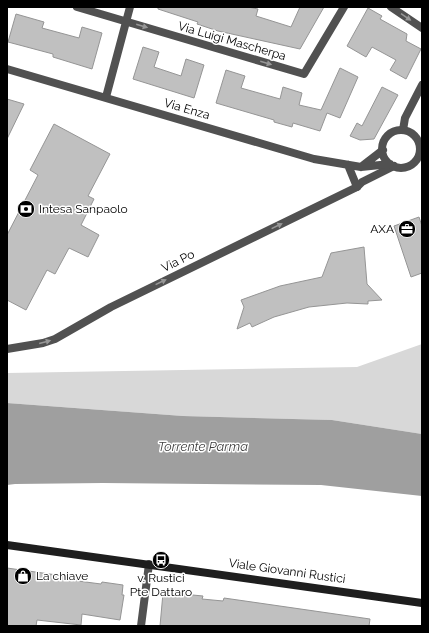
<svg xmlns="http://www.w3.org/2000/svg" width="429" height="633" viewBox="0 0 429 633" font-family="Raleway,sans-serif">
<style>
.green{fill:#d8d8d8}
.water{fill:#9f9f9f}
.building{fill:#c0c0c0;stroke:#959595}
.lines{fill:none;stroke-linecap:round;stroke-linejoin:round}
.minor{stroke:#515151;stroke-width:8}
.tertiary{stroke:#515151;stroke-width:8}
.secondary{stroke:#1e1e1e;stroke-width:8}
.oneway{fill:#979797}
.labels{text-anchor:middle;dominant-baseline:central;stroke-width:3;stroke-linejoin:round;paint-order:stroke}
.street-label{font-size:12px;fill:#000;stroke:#fff}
.poi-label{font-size:12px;fill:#000;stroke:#fff;text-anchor:start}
.water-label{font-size:13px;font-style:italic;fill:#404040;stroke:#fff}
</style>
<rect width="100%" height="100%" fill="#fff"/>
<path class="green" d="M422,344V434L332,420L183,416L7,403V373L357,367Z"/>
<path class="water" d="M7,403L183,416L332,420L422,434V496L321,485L103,483L15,484L7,485Z"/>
<path class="building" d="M158,7H248L258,9L256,16L291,27L300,7H324L300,49L218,31L197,24L198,22L158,9Z
M368,8L382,16L380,19L407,34L406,41L421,49L406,79L390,70L396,60L372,47L366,57L347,46Z
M16,14L44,22L42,28L79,38L82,27L102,33L92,69L53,57V54L8,42Z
M143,47L159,52L154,67L181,76L186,59L204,65L194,98L133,79Z
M340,68L358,77L340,118L327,113L320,131L293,123L292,127L274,122V120L216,103L226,70L245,76L241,88L280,99L283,87L302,93L299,105L321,110Z
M382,87L398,95L374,139L360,140L350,136L357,123L362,126Z
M7,99L24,104L7,139Z
M54,124L110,154L88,196L94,199L81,225L99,235L88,257L69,248L55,274L47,270L26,310L7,300V235L38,175L30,170Z
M419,217L422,226V273L411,277L394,226Z
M364,247L367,284L382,300L368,301V304L347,303L309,307L274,317L252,327L250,323L237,329L244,307L241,300L280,286L322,277L331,253Z
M7,568L78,578V581L101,584L102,582L123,585L122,595H124L120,620L82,614L81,625L37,620L36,626H7Z
M163,593L172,595V593L203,596L202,599L223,601L224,598L370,619L369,626H160Z"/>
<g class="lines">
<path class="minor" d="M77,7L304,74L344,7
M391,7L422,28
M106,97L130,7
M403,130L405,118L422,85
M7,349L43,343L55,339L111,307L357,187L362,182L394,166
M141,626L149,564"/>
<path class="tertiary" d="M7,69L314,159L361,167L390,164
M382 149a19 19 0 1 1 38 0a19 19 0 1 1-38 0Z
M348,165L357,187
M361,167L383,150"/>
<path class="secondary" d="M7,545L422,603"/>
</g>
<defs><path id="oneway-solid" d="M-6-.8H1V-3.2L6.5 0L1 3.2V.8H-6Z"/></defs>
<g class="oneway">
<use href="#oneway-solid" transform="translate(406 17) rotate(34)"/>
<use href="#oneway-solid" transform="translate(142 26) rotate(16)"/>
<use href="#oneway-solid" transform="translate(266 63) rotate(16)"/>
<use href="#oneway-solid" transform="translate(277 226) rotate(-26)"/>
<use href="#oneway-solid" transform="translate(161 282) rotate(-26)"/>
<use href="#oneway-solid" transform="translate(45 342) rotate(-15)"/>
</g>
<defs>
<symbol id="bank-disc" viewBox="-11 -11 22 22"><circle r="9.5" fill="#000" stroke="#fff"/><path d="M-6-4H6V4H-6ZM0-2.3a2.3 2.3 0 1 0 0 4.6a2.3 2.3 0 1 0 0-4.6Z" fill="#fff"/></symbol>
<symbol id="office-disc" viewBox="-11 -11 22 22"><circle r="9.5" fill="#000" stroke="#fff"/><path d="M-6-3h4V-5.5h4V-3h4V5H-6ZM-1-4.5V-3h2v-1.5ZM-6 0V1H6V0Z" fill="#fff"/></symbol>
<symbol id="bus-disc" viewBox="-11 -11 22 22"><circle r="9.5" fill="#000" stroke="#fff"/><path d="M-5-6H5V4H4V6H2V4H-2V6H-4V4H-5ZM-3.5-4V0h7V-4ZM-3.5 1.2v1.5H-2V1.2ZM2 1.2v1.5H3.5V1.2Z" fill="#fff"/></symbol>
<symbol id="shop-disc" viewBox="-11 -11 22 22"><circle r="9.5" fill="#000" stroke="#fff"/><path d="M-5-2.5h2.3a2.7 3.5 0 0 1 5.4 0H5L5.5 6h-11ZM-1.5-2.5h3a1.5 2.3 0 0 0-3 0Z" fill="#fff"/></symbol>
</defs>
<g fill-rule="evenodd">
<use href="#bank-disc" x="16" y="199" width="20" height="20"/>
<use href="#office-disc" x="397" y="219" width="20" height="20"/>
<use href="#bus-disc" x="151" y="550" width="20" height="20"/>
<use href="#shop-disc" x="13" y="566" width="20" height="20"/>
</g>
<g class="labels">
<g class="street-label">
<text transform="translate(232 41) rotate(16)">Via Luigi Mascherpa</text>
<text transform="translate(187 109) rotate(16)">Via Enza</text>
<text transform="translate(178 261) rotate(-26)">Via Po</text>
<text transform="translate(287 571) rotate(8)">Viale Giovanni Rustici</text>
</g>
<g class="poi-label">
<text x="39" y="209">Intesa Sanpaolo</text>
<text x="394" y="229" text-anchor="end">AXA</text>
<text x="36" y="576">La chiave</text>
<text x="161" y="578" text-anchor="middle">v. Rustici<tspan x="161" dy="14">Pte Dattaro</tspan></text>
</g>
<g class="water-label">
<text x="203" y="446">Torrente Parma</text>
</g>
</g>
<rect width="429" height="633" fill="none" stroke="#000000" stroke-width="16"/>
</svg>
